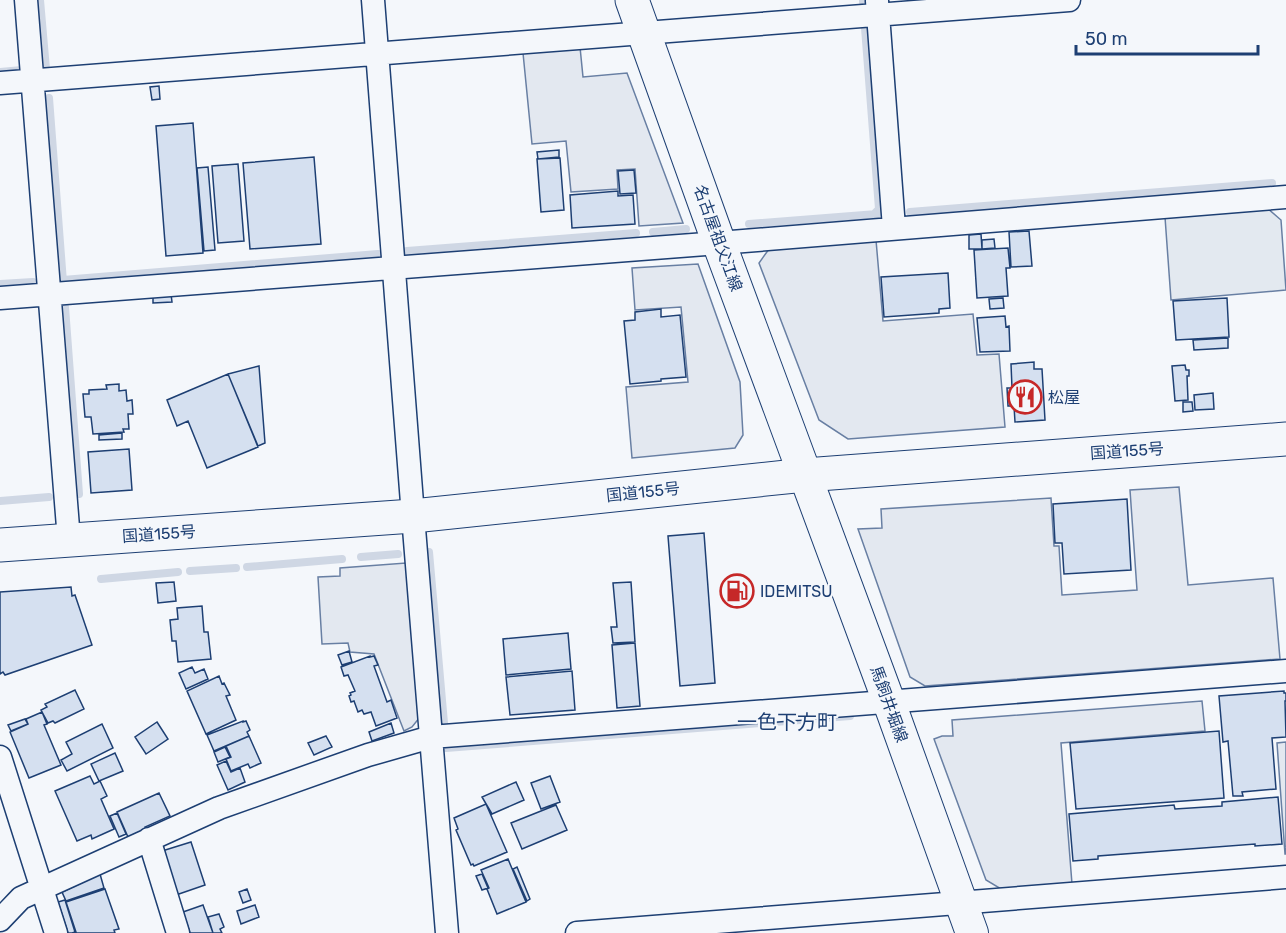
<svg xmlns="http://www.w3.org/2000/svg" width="1286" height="933" viewBox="0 0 1286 933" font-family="Rubik,'Noto Sans JP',sans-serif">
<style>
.green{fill:#e3e9f0;stroke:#687fa3;stroke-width:1.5}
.parking{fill:#e3e8f0;stroke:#687fa3;stroke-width:1.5}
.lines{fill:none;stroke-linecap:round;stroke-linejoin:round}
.stream{stroke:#cfd7e4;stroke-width:8}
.building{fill:#d5e0f0;stroke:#1d3f73;stroke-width:1.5}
.minor-casing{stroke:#1d3f73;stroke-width:25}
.secondary-casing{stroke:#1d3f73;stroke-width:34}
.primary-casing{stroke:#1d3f73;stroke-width:35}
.trunk-casing{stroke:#1d3f73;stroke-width:35}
.minor{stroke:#f4f7fb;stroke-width:22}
.secondary{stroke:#f4f7fb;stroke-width:32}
.primary{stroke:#f4f7fb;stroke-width:33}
.trunk{stroke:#f4f7fb;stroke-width:33}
.labels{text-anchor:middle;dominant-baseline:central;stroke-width:4.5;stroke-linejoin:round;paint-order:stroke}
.street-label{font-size:16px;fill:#1d3f73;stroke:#f4f7fb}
.poi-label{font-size:16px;fill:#1d3f73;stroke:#f4f7fb;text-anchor:start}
.quarter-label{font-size:20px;fill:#1d3f73;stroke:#f4f7fb}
</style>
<rect width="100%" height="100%" fill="#f4f7fb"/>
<path class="green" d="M1267,208L1281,220L1286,290L1171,300L1165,217Z"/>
<path class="parking" d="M580,47L583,77L627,73L683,223L639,226L635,169L617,170L618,189L571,192L566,141L532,144L523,53Z
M876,240L883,321L973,314L977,355L999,354L1005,427L848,439L819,420L759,263L769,249Z
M698,264L740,382L743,435L735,448L632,458L626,387L688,382L681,307L635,310L632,268Z
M1179,487L1188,585L1273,578L1280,659L925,686L910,677L858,529L882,528L881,509L1051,498L1054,546H1059L1062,595L1137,590L1130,490Z
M406,563L420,717L412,727L404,731L374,654L350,652L348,643L322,644L318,577L340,576V568Z
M1202,701L1205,731L1061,743L1072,884L1001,889L986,880L934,739L942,736H953L952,720Z
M1286,742V854H1285L1277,743Z"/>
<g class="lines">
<path class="stream" d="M40,0L46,69
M863,0V2
M865,28L879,209L874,214
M0,72L22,70
M49,98L63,282
M910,212L1272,183
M749,224L877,214
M653,232L686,229
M407,251L636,233
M63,280L378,254
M0,284L33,282
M65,307L79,494
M0,501L49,497
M429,552L444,723
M361,557L398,554
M247,567L342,559
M190,571L236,568
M101,579L178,572
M446,748L850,716"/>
</g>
<path class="building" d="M159,86L160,99L152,100L150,87Z
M193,123L203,253L166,256L156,126Z
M559,150V157L538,159L537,152Z
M314,157L321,244L250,249L243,163Z
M560,158L564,210L541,212L537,159Z
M238,164L244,241L218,243L212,166Z
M208,167L215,250L204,251L197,168Z
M634,170L636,193L620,194L618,171Z
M618,191V196L633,195L635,224L572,228L570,195Z
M1029,231L1032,266L1011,267L1009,232Z
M981,234L982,249H969V235Z
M994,239L995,248L982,249V240Z
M1008,248L1010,268H1006L1008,296L977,298L974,250Z
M948,273L950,308L939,309V313L884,317L881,277Z
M171,294L172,302L153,303V296Z
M1003,298L1004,308L990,309L989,299Z
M1227,298L1229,337L1176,340L1173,301Z
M661,309V317L680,315L686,377L661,379V381L630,384L624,321L635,320V312Z
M1005,316L1006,327L1009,326L1010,351L980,352L977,318Z
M1228,338V348L1194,350L1193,340Z
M1034,362V369H1042L1045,420L1015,422L1014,406H1008L1007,388H1012L1011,364Z
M1185,365L1186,370H1189V376H1187L1188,400L1175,401L1172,366Z
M259,366L265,443L258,446L228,374Z
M228,374L258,447L207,468L188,421L177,426L167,400Z
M119,384V391L126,390L127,401L132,400L133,414H128L129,429H123L124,432L93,434L91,417H85L83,394H89V390L107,389L106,385Z
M1213,393L1214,409L1195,410L1194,395Z
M1183,402H1192L1193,411L1183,412Z
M122,433V439L99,440V435Z
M129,449L132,490L91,493L88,452Z
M1127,499L1131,570L1064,574L1062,543H1055L1053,504Z
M704,533L715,683L680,686L668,536Z
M174,582L176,601L158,603L156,583Z
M631,582L635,642L613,643L611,627H617L613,583Z
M71,587L72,596L75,595L92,645L5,675L3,672L0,674V592Z
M202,606L204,632H208L211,659L178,662L176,641H172L170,620L178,619L177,608Z
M568,633L571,669L506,675L503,639Z
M635,643L640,706L617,708L612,645Z
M349,651L352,662L342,665L338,655Z
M370,656V657L374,656L378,665L374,666L387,702L391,700L397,718L376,726L371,712L364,714L362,710L358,712L354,701L351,702L349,696L351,695L350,693L355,691L348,675L344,676L341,667Z
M192,667L195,673L204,669L208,679L186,689L179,673Z
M572,671L575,710L510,715L506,677Z
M219,676L222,684L224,683L230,695L226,696L236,720L206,734L187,691Z
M75,690L84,709L55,723L53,721L48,723L41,710L47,707L45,704Z
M1284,691V693H1286V701H1285L1286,737L1272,738L1276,789L1242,792L1243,796H1233L1228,741L1223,742L1219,696Z
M42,712L47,724L44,725L61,765L29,778L10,732L28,724L26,719Z
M25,719L28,724L11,731L8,725Z
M243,721V722L246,721L250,730L247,732L249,736L214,751L207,735Z
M157,722L168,739L146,754L135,737Z
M391,723L394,733L372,741L369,732Z
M102,724L113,748L67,771L61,760L72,754L66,742Z
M1219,731L1224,798L1076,809L1070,743Z
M249,736L261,763L250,768L248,764L231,771L226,759L231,757L226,746Z
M326,736L332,747L314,755L308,743Z
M225,747L230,757L218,762L214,752Z
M115,753L123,771L99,781L91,764Z
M226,761L231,772L240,768L245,782L228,790L217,765Z
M90,776L94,784L100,781L107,796L101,799L114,829L92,839L91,835L77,841L55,791Z
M550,776L560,802L541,809L531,783Z
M516,782L524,800L492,814L482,797Z
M159,793L170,816L145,827L146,829L128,837L117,812Z
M1278,797L1282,844L1255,846V844L1098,856V859L1073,861L1069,814L1174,805L1175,809L1222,806V802Z
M486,804L507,852L474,866L473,864L471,865L456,830L458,829L454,818Z
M556,805L567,830L522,849L511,823Z
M117,813L126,834L119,837L110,816Z
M191,842L205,885L176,895L162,851Z
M508,859L526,902L497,914L487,889L489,888L481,870Z
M517,867L530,899L527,901L513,869Z
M100,874L104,888L66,901L62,892Z
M482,874L488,888L482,890L476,876Z
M105,889L119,929L114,930L115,933H74L76,932L66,902Z
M247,889L251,900L243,903L239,892Z
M65,900L75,932L72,933H68L58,902Z
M203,905L213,933H190L183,912Z
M255,905L259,917L241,924L237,911Z
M219,914L224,927L220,929L222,933H213L208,917Z"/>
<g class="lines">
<defs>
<path id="minor" d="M26,0L69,540
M373,0L413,516L447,933
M877,1L894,228
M0,83L1069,0
M0,298L719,243L1286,197
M0,757L56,933
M149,839L178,933
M0,920L21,898L219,808L368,755L431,737L1286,671
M577,933L1286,877"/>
<path id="secondary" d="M805,475L889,702L972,933"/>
<path id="primary" d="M632,0L719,243L805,475"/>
<path id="trunk" d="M0,545L413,516L805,475L1286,439"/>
</defs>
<use href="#minor" class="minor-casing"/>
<use href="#secondary" class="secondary-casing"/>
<use href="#primary" class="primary-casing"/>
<use href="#trunk" class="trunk-casing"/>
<use href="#minor" class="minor"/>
<use href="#secondary" class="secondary"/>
<use href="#primary" class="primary"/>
<use href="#trunk" class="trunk"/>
</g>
<defs>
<symbol id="restaurant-ring" viewBox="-11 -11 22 22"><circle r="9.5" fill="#f4f7fb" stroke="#c62828" stroke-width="1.5"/><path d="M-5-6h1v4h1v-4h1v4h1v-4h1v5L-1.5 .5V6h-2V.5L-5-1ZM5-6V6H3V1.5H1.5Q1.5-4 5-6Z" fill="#c62828"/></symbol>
<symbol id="fuel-ring" viewBox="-11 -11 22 22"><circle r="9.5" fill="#f4f7fb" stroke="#c62828" stroke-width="1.5"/><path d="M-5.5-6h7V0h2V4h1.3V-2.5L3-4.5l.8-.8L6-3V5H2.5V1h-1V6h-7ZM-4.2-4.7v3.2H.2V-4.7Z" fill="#c62828"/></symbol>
</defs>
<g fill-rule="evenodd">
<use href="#restaurant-ring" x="1006" y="378" width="38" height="38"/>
<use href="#fuel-ring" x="718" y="572" width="38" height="38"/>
</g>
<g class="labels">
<g class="street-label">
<text transform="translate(718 238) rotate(70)">名古屋祖父江線</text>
<text transform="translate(1127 451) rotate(-4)">国道155号</text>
<text transform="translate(643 492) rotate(-6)">国道155号</text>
<text transform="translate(159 534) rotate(-4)">国道155号</text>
<text transform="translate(889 704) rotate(70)">馬飼井堀線</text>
</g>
<g class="poi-label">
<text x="1048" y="397">松屋</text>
<text x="760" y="591">IDEMITSU</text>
</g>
<g class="quarter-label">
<text x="787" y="722">一色下方町</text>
</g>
</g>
<path d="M1076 45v9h182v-9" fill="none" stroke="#1d3f73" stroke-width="3"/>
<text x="1085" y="45" font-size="18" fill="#1d3f73" stroke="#f4f7fb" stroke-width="4.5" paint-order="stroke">50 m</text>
</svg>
